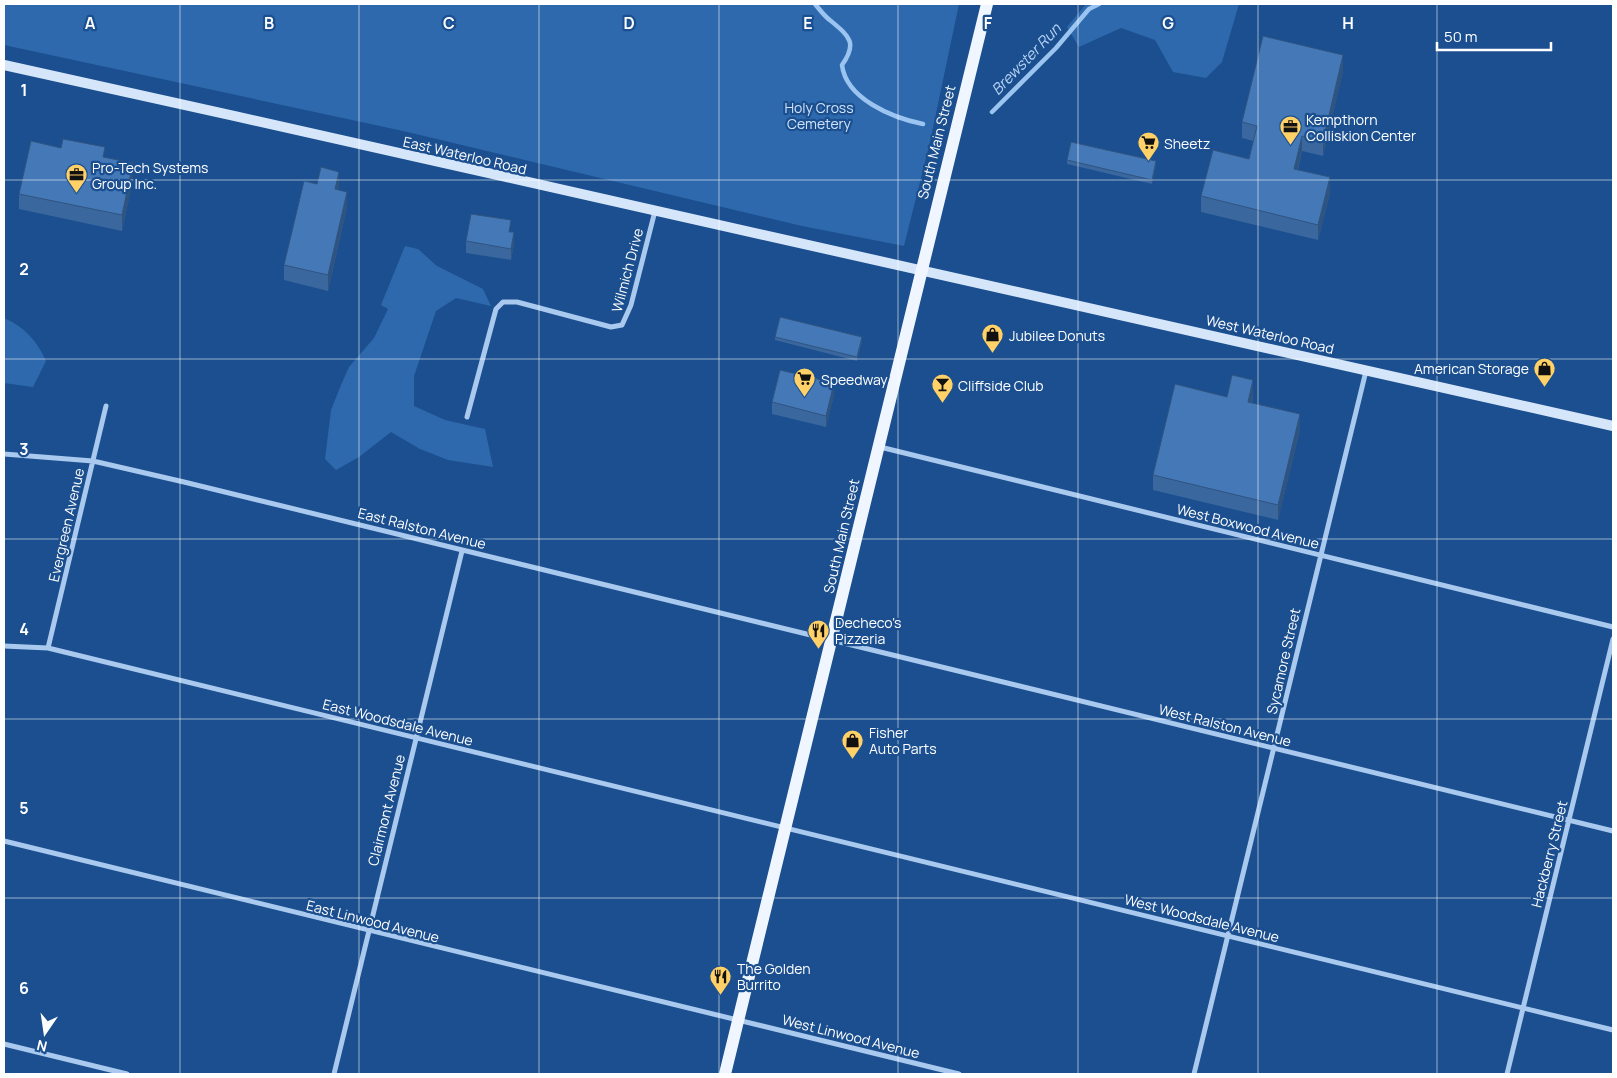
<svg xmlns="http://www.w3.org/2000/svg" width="1617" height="1078" viewBox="0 0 1617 1078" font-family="Manrope,sans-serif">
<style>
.green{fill:#2e69ad}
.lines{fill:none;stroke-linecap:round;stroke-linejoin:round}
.stream{stroke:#9cc4f0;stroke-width:4.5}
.minor{stroke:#a9c9ee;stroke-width:5}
.secondary{stroke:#d6e6fa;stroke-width:10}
.primary{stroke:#f0f6ff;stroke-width:12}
.wall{fill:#3a679d}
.shaded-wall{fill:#305480}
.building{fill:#4478b7;stroke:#305480}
.grid{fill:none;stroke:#fff;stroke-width:1;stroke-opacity:0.55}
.labels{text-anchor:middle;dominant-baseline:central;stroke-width:4.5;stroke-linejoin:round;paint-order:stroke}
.park-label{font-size:14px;fill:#cfe3fa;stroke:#1b4f8f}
.poi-label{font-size:14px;fill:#fff;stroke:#1b4f8f;text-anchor:start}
.street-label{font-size:14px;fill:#fff;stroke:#1b4f8f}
.water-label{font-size:15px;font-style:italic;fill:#b5d3f5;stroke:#1b4f8f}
.grid-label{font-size:16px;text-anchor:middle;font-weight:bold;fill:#fff;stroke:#1b4f8f;stroke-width:4.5;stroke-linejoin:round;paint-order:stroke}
</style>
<rect width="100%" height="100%" fill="#1b4f8f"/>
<path class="green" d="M4,4H959L930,142L904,246L802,226L403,131L4,45Z
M1086,4H1239L1222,62L1206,78L1173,72L1155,40L1121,28L1079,47L1067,27Z
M405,246L418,249L437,266L483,289L491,306L456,298L436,311L414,376V406L445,420L485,429L493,467L448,460L420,449L391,432L359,457L336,470L325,459L331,410L341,385L349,367L374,338L388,309L381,305Z
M4,318C25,327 37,341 46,361L33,387L4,383Z"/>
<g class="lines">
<path class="stream" d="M815,4C820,10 825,17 831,21C849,36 858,43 842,65C846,99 893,118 923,124
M992,112L1056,48L1089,9L1099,4"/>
<path class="minor" d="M467,417L496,309L503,302H517L611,327L622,325L631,305L655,211
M880,447L1613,627
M4,454L93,461L184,482L1613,831
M4,646L48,648L1613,1030
M48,648L106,406
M4,841L959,1074
M4,1044L127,1074
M334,1074L462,551
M1194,1074L1366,371
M1507,1074L1613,639"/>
<path class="secondary" d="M4,65C541,183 1077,306 1613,426"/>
<path class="primary" d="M725,1074L987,4"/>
</g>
<path class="wall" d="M1343,71L1323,156L1302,151L1298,170L1330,193L1318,240L1201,212V196L1249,159L1253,141L1242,138V122Z
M105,157L133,179L122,231L19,209V194Z
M1067,160L1156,165L1152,184L1067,164Z
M317,184L339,187L338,189L347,207L328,291L284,280V265Z
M511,232L514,244L511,260L466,253V241Z
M775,337L862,341L857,361L775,340Z
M834,395L826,427L772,414V402Z
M1253,396L1252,403L1300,430L1278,520L1153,490V475L1227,397Z"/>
<path class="shaded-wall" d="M1343,55V71L1323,156V141Z
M1302,136V151L1294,184V169Z
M1156,161V165L1152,184V180Z
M133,163V179L122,231V215Z
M339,172V187L335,204V189Z
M1330,177V193L1318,240V225Z
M347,192V207L328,291V275Z
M514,232V244L511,260V249Z
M862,337V341L857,361V357Z
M1253,380V396L1248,417V402Z
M834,383V395L826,427V416Z
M1300,414V430L1278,520V505Z"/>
<path class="building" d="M1263,36L1343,55L1323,141L1302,136L1294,169L1330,177L1318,225L1201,196L1213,150L1249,159L1257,126L1242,122Z
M63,139L105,147L103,157L133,163L122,215L19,194L31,141L61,148Z
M1071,142L1156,161L1152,180L1067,160Z
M321,167L339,172L335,189L347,192L328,275L284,265L304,181L317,184Z
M471,214L511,220L509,232H514L511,249L466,241Z
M780,317L862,337L857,357L775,337Z
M780,370L834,383L826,416L772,402Z
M1232,375L1253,380L1248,402L1300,414L1278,505L1153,475L1175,384L1227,397Z"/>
<path class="grid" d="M180,4V1074M359,4V1074M539,4V1074M719,4V1074M898,4V1074M1078,4V1074M1258,4V1074M1437,4V1074M4,180H1613M4,359H1613M4,539H1613M4,719H1613M4,898H1613"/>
<defs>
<symbol id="office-pin" viewBox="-11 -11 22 30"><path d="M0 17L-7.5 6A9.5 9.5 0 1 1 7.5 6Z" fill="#ffd166" stroke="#1b4f8f"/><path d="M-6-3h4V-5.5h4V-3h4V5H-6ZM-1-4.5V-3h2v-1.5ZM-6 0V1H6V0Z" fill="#111"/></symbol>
<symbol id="supermarket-pin" viewBox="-11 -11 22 30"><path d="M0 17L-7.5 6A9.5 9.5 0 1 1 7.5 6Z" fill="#ffd166" stroke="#1b4f8f"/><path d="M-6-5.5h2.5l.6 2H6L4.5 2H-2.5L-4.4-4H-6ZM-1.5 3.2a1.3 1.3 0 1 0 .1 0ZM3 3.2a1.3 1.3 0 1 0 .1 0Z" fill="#111"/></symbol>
<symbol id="shop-pin" viewBox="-11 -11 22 30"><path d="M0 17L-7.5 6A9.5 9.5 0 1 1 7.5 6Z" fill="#ffd166" stroke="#1b4f8f"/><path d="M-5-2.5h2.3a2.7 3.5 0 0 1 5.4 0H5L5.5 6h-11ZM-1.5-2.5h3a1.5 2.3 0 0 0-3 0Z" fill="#111"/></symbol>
<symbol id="bar-pin" viewBox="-11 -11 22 30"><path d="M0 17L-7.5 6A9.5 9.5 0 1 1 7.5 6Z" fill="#ffd166" stroke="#1b4f8f"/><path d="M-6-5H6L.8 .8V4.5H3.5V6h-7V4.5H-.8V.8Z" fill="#111"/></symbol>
<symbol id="restaurant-pin" viewBox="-11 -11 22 30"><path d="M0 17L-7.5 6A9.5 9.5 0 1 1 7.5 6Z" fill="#ffd166" stroke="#1b4f8f"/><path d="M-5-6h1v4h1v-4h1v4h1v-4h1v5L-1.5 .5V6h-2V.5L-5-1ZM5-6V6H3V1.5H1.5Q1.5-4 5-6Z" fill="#111"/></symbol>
</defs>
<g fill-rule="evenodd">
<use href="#office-pin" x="1278" y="114" width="25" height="34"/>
<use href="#supermarket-pin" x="1136" y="130" width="25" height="34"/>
<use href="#office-pin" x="64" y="162" width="25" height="34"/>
<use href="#shop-pin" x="980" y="322" width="25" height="34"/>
<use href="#shop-pin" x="1532" y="356" width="25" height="34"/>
<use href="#supermarket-pin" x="792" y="366" width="25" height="34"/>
<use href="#bar-pin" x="930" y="372" width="25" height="34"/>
<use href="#restaurant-pin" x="806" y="618" width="25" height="34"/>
<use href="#shop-pin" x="840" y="728" width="25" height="34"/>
<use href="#restaurant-pin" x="708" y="964" width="25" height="34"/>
</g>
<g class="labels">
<g class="park-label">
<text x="819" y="107">Holy Cross<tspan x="819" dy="16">Cemetery</tspan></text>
</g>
<g class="poi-label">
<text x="1306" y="119">Kempthorn<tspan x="1306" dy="16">Colliskion Center</tspan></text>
<text x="1164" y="143">Sheetz</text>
<text x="92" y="167">Pro-Tech Systems<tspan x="92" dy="16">Group Inc.</tspan></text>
<text x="1009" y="335">Jubilee Donuts</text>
<text x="1529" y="368" text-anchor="end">American Storage</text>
<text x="821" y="379">Speedway</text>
<text x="958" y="385">Cliffside Club</text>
<text x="835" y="622">Decheco's<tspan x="835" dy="16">Pizzeria</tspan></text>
<text x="869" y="732">Fisher<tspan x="869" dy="16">Auto Parts</tspan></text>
<text x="737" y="968">The Golden<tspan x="737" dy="16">Burrito</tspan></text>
</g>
<g class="street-label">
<text transform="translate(936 142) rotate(-76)">South Main Street</text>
<text transform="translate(465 155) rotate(13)">East Waterloo Road</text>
<text transform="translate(627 270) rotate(-75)">Wilmich Drive</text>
<text transform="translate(1270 334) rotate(13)">West Waterloo Road</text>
<text transform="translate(66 525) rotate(-77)">Evergreen Avenue</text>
<text transform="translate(1248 526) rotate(14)">West Boxwood Avenue</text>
<text transform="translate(422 528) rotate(14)">East Ralston Avenue</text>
<text transform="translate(841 536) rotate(-77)">South Main Street</text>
<text transform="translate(1283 661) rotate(-77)">Sycamore Street</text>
<text transform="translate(398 722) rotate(14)">East Woodsdale Avenue</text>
<text transform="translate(1225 725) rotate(14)">West Ralston Avenue</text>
<text transform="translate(386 810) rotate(-76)">Clairmont Avenue</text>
<text transform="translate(1549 854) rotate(-76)">Hackberry Street</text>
<text transform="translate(1202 918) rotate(14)">West Woodsdale Avenue</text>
<text transform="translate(373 921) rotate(14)">East Linwood Avenue</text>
<text transform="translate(851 1036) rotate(14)">West Linwood Avenue</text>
</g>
<g class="water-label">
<text transform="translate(1026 59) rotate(-46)">Brewster Run</text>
</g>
</g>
<g class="grid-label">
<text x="90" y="29">A</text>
<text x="269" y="29">B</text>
<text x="449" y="29">C</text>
<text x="629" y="29">D</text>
<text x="808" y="29">E</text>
<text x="988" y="29">F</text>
<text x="1168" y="29">G</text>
<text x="1348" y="29">H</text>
<text x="24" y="96">1</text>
<text x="24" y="275">2</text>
<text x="24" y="455">3</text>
<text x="24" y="635">4</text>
<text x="24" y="814">5</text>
<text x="24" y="994">6</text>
</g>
<rect width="1617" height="1078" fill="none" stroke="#ffffff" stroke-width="10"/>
<g transform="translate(45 1033) rotate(193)" stroke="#1b4f8f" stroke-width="4" paint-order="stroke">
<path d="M0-4L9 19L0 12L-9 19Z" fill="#ffffff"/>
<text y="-8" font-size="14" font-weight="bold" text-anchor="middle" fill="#ffffff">N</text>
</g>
<path d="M1437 42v8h114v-8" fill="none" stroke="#ffffff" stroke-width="2.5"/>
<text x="1444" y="42" font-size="15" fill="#ffffff" stroke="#1b4f8f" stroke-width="4" paint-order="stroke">50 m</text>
</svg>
